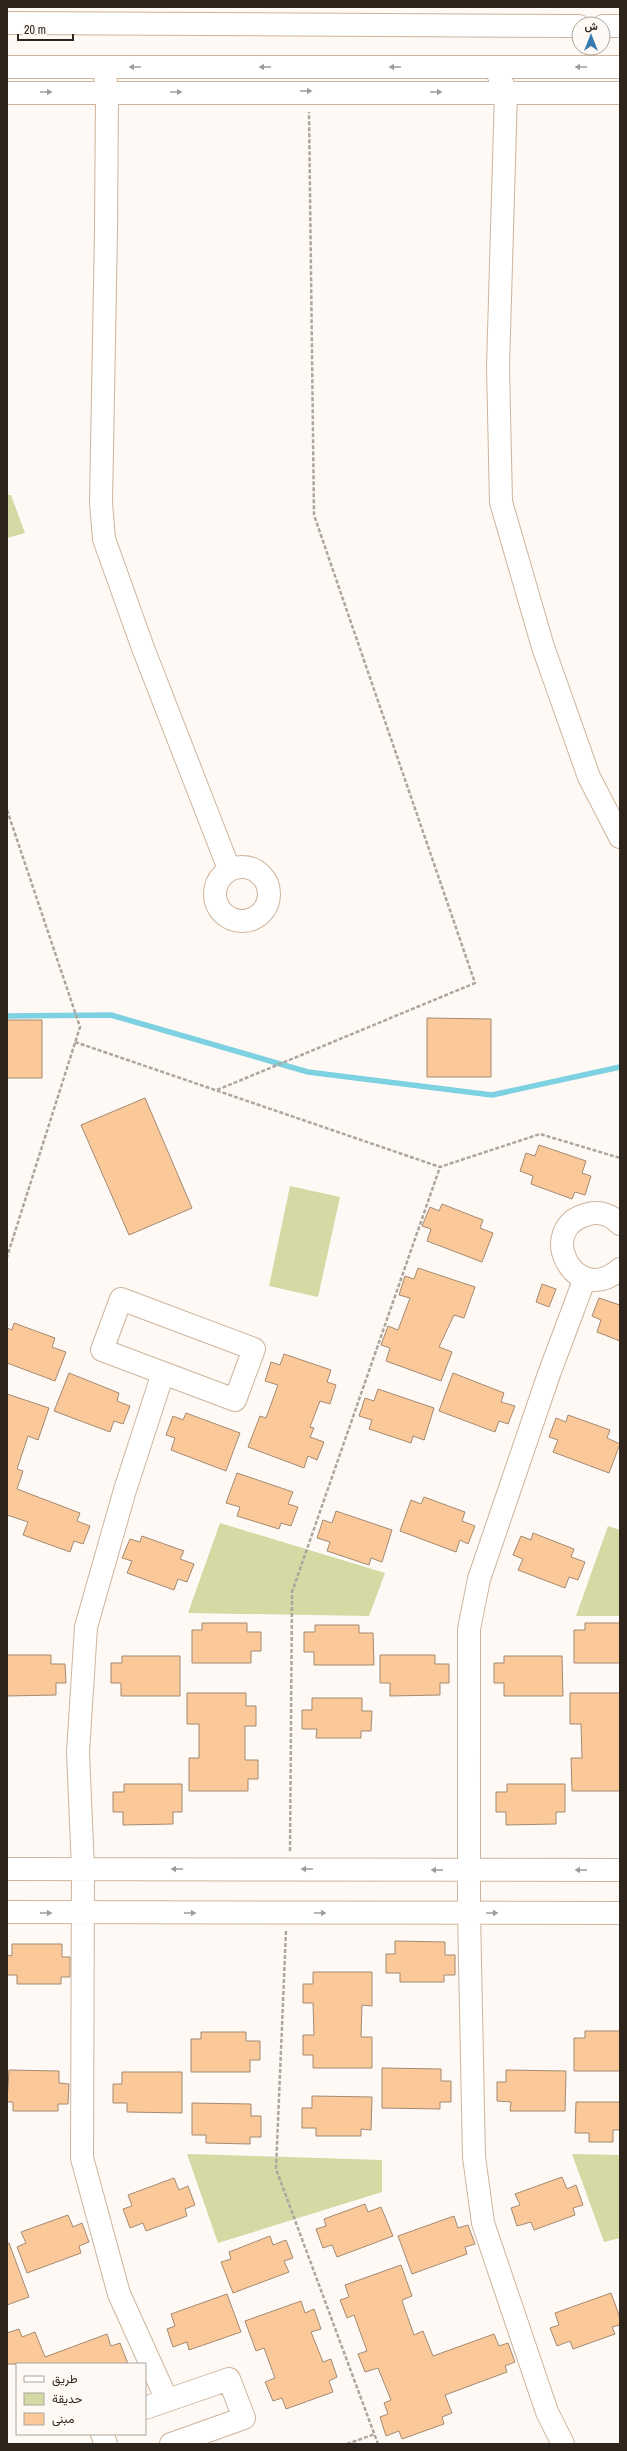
<svg xmlns="http://www.w3.org/2000/svg" width="627" height="2451" viewBox="0 0 627 2451" font-family="'Archivo Narrow',Vazirmatn,sans-serif">
<style>
.green{fill:#d5d9a4}
.lines{fill:none;stroke-linecap:round;stroke-linejoin:round}
.stream{stroke:#7dd1e0;stroke-width:5.5}
.building{fill:#fbc999;stroke:#a38a73}
.minor-casing{stroke:#ceb49c;stroke-width:24}
.path{stroke:#ada69f;stroke-width:2.5;stroke-dasharray:4 2;stroke-linecap:butt}
.minor{stroke:#fff;stroke-width:22}
.oneway{fill:#a19c98}
</style>
<rect width="100%" height="100%" fill="#fef9f4"/>
<path class="green" d="M7,495H11L25,533L7,538Z
M290,1186L340,1197L318,1297L269,1286Z
M220,1523L385,1573L369,1616L188,1613Z
M608,1526L620,1530V1616H576Z
M187,2154L382,2160V2192L218,2243Z
M572,2154L620,2155V2238L604,2242Z"/>
<g class="lines">
<path class="stream" d="M7,1016L111,1015L308,1072L492,1095L620,1067"/>
</g>
<path class="building" d="M427,1018L491,1019V1077H427Z
M7,1020H42V1078H7Z
M145,1098L192,1208L129,1235L81,1125Z
M539,1145L586,1161L582,1173L591,1176L585,1195L575,1192L572,1199L531,1184L533,1176L520,1171L526,1153L535,1156Z
M442,1204L483,1220L480,1228L493,1233L482,1262L427,1241L431,1229L422,1226L430,1207L439,1211Z
M418,1268L475,1287L464,1318L454,1315L439,1347L452,1352L441,1381L386,1361L390,1348L381,1345L388,1326L398,1330L410,1298L399,1295L405,1276L414,1279Z
M542,1284L556,1289L549,1307L536,1302Z
M599,1298L620,1305V1341L597,1332L601,1320L592,1316Z
M14,1323L55,1338L52,1347L66,1352L55,1381L7,1363V1328L12,1330Z
M284,1354L331,1370L327,1382L336,1385L330,1404L320,1401L310,1427L314,1428L310,1437L324,1442L317,1460L308,1456L304,1468L248,1447L260,1416L266,1418L278,1385L265,1381L271,1362L280,1365Z
M69,1373L119,1393L117,1401L130,1406L123,1424L114,1421L110,1432L54,1411Z
M453,1373L504,1393L501,1402L515,1406L508,1424L499,1421L495,1432L439,1411Z
M378,1389L434,1408L424,1440L413,1436L411,1443L369,1429L372,1420L359,1416L365,1398L374,1401Z
M7,1394L49,1408L38,1440L28,1436L17,1469L23,1471L17,1489L80,1513L77,1521L90,1526L83,1544L74,1541L70,1552L23,1535L28,1522L7,1515Z
M186,1413L240,1433L226,1471L171,1450L175,1438L166,1435L173,1416L183,1420Z
M568,1415L610,1430L607,1438L620,1444L609,1473L553,1452L558,1440L549,1437L556,1418L566,1422Z
M237,1473L293,1492L288,1504L298,1507L291,1526L281,1523L279,1529L237,1516L240,1507L226,1503Z
M424,1497L465,1512L462,1521L475,1526L468,1544L460,1540L456,1552L400,1531L411,1500L421,1504Z
M336,1511L392,1530L382,1562L371,1558L369,1565L327,1551L330,1542L317,1538L323,1520L332,1523Z
M533,1533L574,1549L571,1557L585,1562L578,1580L569,1577L565,1588L518,1570L523,1559L513,1555L521,1536L531,1540Z
M142,1536L184,1551L180,1559L194,1564L187,1582L178,1579L174,1590L127,1573L132,1561L122,1558L130,1539L140,1542Z
M202,1623H247V1632H261V1651H251V1663H192V1630H202Z
M585,1623H620V1663H574V1630H585Z
M315,1625H359V1633H373L374,1665H314V1652H304V1632H315Z
M7,1655H51V1664H65L66,1683H56V1695L7,1696Z
M380,1655H435V1664H449V1683H440V1695L390,1696V1683H380Z
M122,1656H180V1696H121V1683H111V1663H122Z
M504,1656H562L563,1696H504V1683H494V1663H504Z
M187,1693H246V1706H256V1726H245V1760H258V1779H248V1791H189V1758H199V1724H187Z
M570,1693H620V1791H572L571,1758H582L581,1724H570Z
M312,1698H362V1711H372L371,1731H361V1738H316L317,1729H302V1710H312Z
M124,1784H182V1812H173V1824L123,1825V1812H113V1792H124Z
M507,1784H565V1812H556V1824L506,1825V1812H496V1792H507Z
M395,1941L445,1942V1955H455V1975H444V1982H400V1973H386V1954H395Z
M12,1944H62V1957H70V1977H61V1984H17V1975H7V1955L12,1956Z
M313,1972H372V2006L362,2005L361,2037H372V2068H313V2055H303V2035H314L313,2003H303V1984H313Z
M585,2031H620V2071H574V2038H585Z
M201,2032H246V2041H260V2060H250V2072H191V2039H201Z
M382,2068L441,2069V2081H451V2102H440V2109L382,2108Z
M9,2070L59,2071V2083L69,2084L68,2104H58V2111H13V2102H7Z
M506,2070L566,2071L565,2111H510L511,2102L497,2101V2082H506Z
M122,2072H182V2113L127,2112V2103H113V2084H122Z
M312,2096L372,2097L371,2130L361,2129V2136H316V2128H302V2108H312Z
M576,2102H620V2130H613V2142H589V2133H575Z
M192,2103L251,2104V2116H261V2137H250V2144L206,2143V2135H192Z
M562,2177L567,2189L576,2185L583,2205L573,2208L575,2215L534,2230L531,2222L517,2226L511,2208L520,2205L515,2194Z
M174,2178L179,2190L188,2186L195,2205L185,2209L187,2216L146,2231L143,2223L130,2228L123,2209L132,2206L128,2195Z
M365,2204L368,2212L381,2207L393,2236L337,2257L332,2245L323,2248L316,2229L326,2226L324,2219Z
M68,2215L73,2227L82,2223L89,2242L79,2246L81,2253L27,2273L17,2247L26,2243L21,2232Z
M454,2216L458,2228L468,2225L475,2244L465,2247L467,2254L412,2274L398,2236Z
M270,2236L273,2245L286,2240L293,2258L284,2261L289,2272L233,2293L221,2262L231,2259L229,2252Z
M7,2243H9L29,2297L7,2305Z
M401,2265L412,2296L402,2300L404,2307L414,2335L423,2331L433,2356L494,2334L499,2346L508,2343L515,2362L505,2366L507,2372L445,2395L452,2413L442,2417L444,2424L402,2439L399,2431L386,2436L380,2417L388,2414L384,2403L391,2400L378,2368L365,2372L358,2354L367,2351L354,2315L347,2318L340,2300L349,2297L345,2285Z
M611,2293L620,2318V2325L612,2327L615,2334L573,2349L570,2341L557,2346L550,2328L559,2325L555,2313Z
M227,2294L241,2332L189,2350L187,2342L173,2347L167,2329L175,2326L171,2314Z
M301,2301L305,2313L314,2309L321,2329L311,2332L323,2362L331,2359L337,2377L329,2381L333,2392L286,2409L282,2398L273,2401L265,2382L275,2378L264,2348L256,2351L245,2321Z
M19,2329L22,2337L35,2332L45,2357L107,2334L111,2346L120,2343L128,2364H7V2333Z"/>
<g class="lines">
<defs>
<path id="minor" d="M7,23L579,26
M603,26H620
M7,67H620
M104,67L107,92L106,230L101,503L104,539L143,648L229,869
M495,67L506,92L498,367L501,502L543,647L589,777L620,837
M7,93H620
M215 894a27 27 0 1 1 54 0a27 27 0 1 1-54 0Z
M620,1224C612,1216 601,1211 589,1214C533,1227 575,1309 620,1269
M121,1299L254,1349L235,1400L102,1350Z
M163,1373L125,1490L86,1627L78,1752L83,1869L82,2158L119,2294L167,2400
M7,1869L620,1870
M7,1912L620,1913
M145,2408L229,2379L244,2418L171,2444
M102,2434L106,2444
M563,2444L547,2412L483,2223L474,2157L469,1913V1629L479,1579L549,1374L585,1278"/>
</defs>
<use href="#minor" class="minor-casing"/>
<path class="path" d="M7,810L80,1027L7,1257
M75,1042L440,1167L540,1134L620,1158
M217,1090L475,983L314,515L309,112
M290,1851L292,1592L440,1167
M286,1931L276,2169L378,2444
M347,2444L375,2434"/>
<use href="#minor" class="minor"/>
</g>
<defs><path id="oneway-solid" d="M-6-.8H1V-3.2L6.5 0L1 3.2V.8H-6Z"/></defs>
<g class="oneway">
<use href="#oneway-solid" transform="translate(135 67) rotate(-180)"/>
<use href="#oneway-solid" transform="translate(265 67) rotate(-180)"/>
<use href="#oneway-solid" transform="translate(395 67) rotate(-180)"/>
<use href="#oneway-solid" transform="translate(581 67) rotate(-180)"/>
<use href="#oneway-solid" transform="translate(306 91)"/>
<use href="#oneway-solid" transform="translate(46 92)"/>
<use href="#oneway-solid" transform="translate(176 92)"/>
<use href="#oneway-solid" transform="translate(436 92)"/>
<use href="#oneway-solid" transform="translate(177 1869) rotate(-180)"/>
<use href="#oneway-solid" transform="translate(307 1869) rotate(-180)"/>
<use href="#oneway-solid" transform="translate(437 1870) rotate(-180)"/>
<use href="#oneway-solid" transform="translate(581 1870) rotate(-180)"/>
<use href="#oneway-solid" transform="translate(46 1913)"/>
<use href="#oneway-solid" transform="translate(190 1913)"/>
<use href="#oneway-solid" transform="translate(320 1913)"/>
<use href="#oneway-solid" transform="translate(492 1913)"/>
</g>
<rect width="627" height="2451" fill="none" stroke="#2e241b" stroke-width="16"/>
<rect x="16" y="2363" width="130" height="72" fill="#fef9f4" stroke="#aba49d"/>
<rect x="24" y="2376" width="20" height="6" fill="#ffffff" stroke="#aba49d"/>
<text x="52" y="2383" font-size="12" fill="#2e241b">طريق</text>
<rect x="24" y="2393" width="20" height="12" fill="#d5d9a4" stroke="#aba49d"/>
<text x="52" y="2403" font-size="12" fill="#2e241b">حديقة</text>
<rect x="24" y="2413" width="20" height="12" fill="#fbc999" stroke="#aba49d"/>
<text x="52" y="2423" font-size="12" fill="#2e241b">مبنى</text>
<g transform="translate(591 36)"><circle r="19" fill="#fef9f4" stroke="#aba49d"/>
<path d="M0-3L7 15L0 10L-7 15Z" fill="#377cb1"/>
<text y="-6" font-size="11" font-weight="bold" text-anchor="middle" fill="#2e241b">ش</text>
</g>
<path d="M18 34v6h55v-6" fill="none" stroke="#2e241b" stroke-width="2"/>
<text x="24" y="34" font-size="12" fill="#2e241b" stroke="#fef9f4" stroke-width="3" paint-order="stroke">20 m</text>
</svg>
